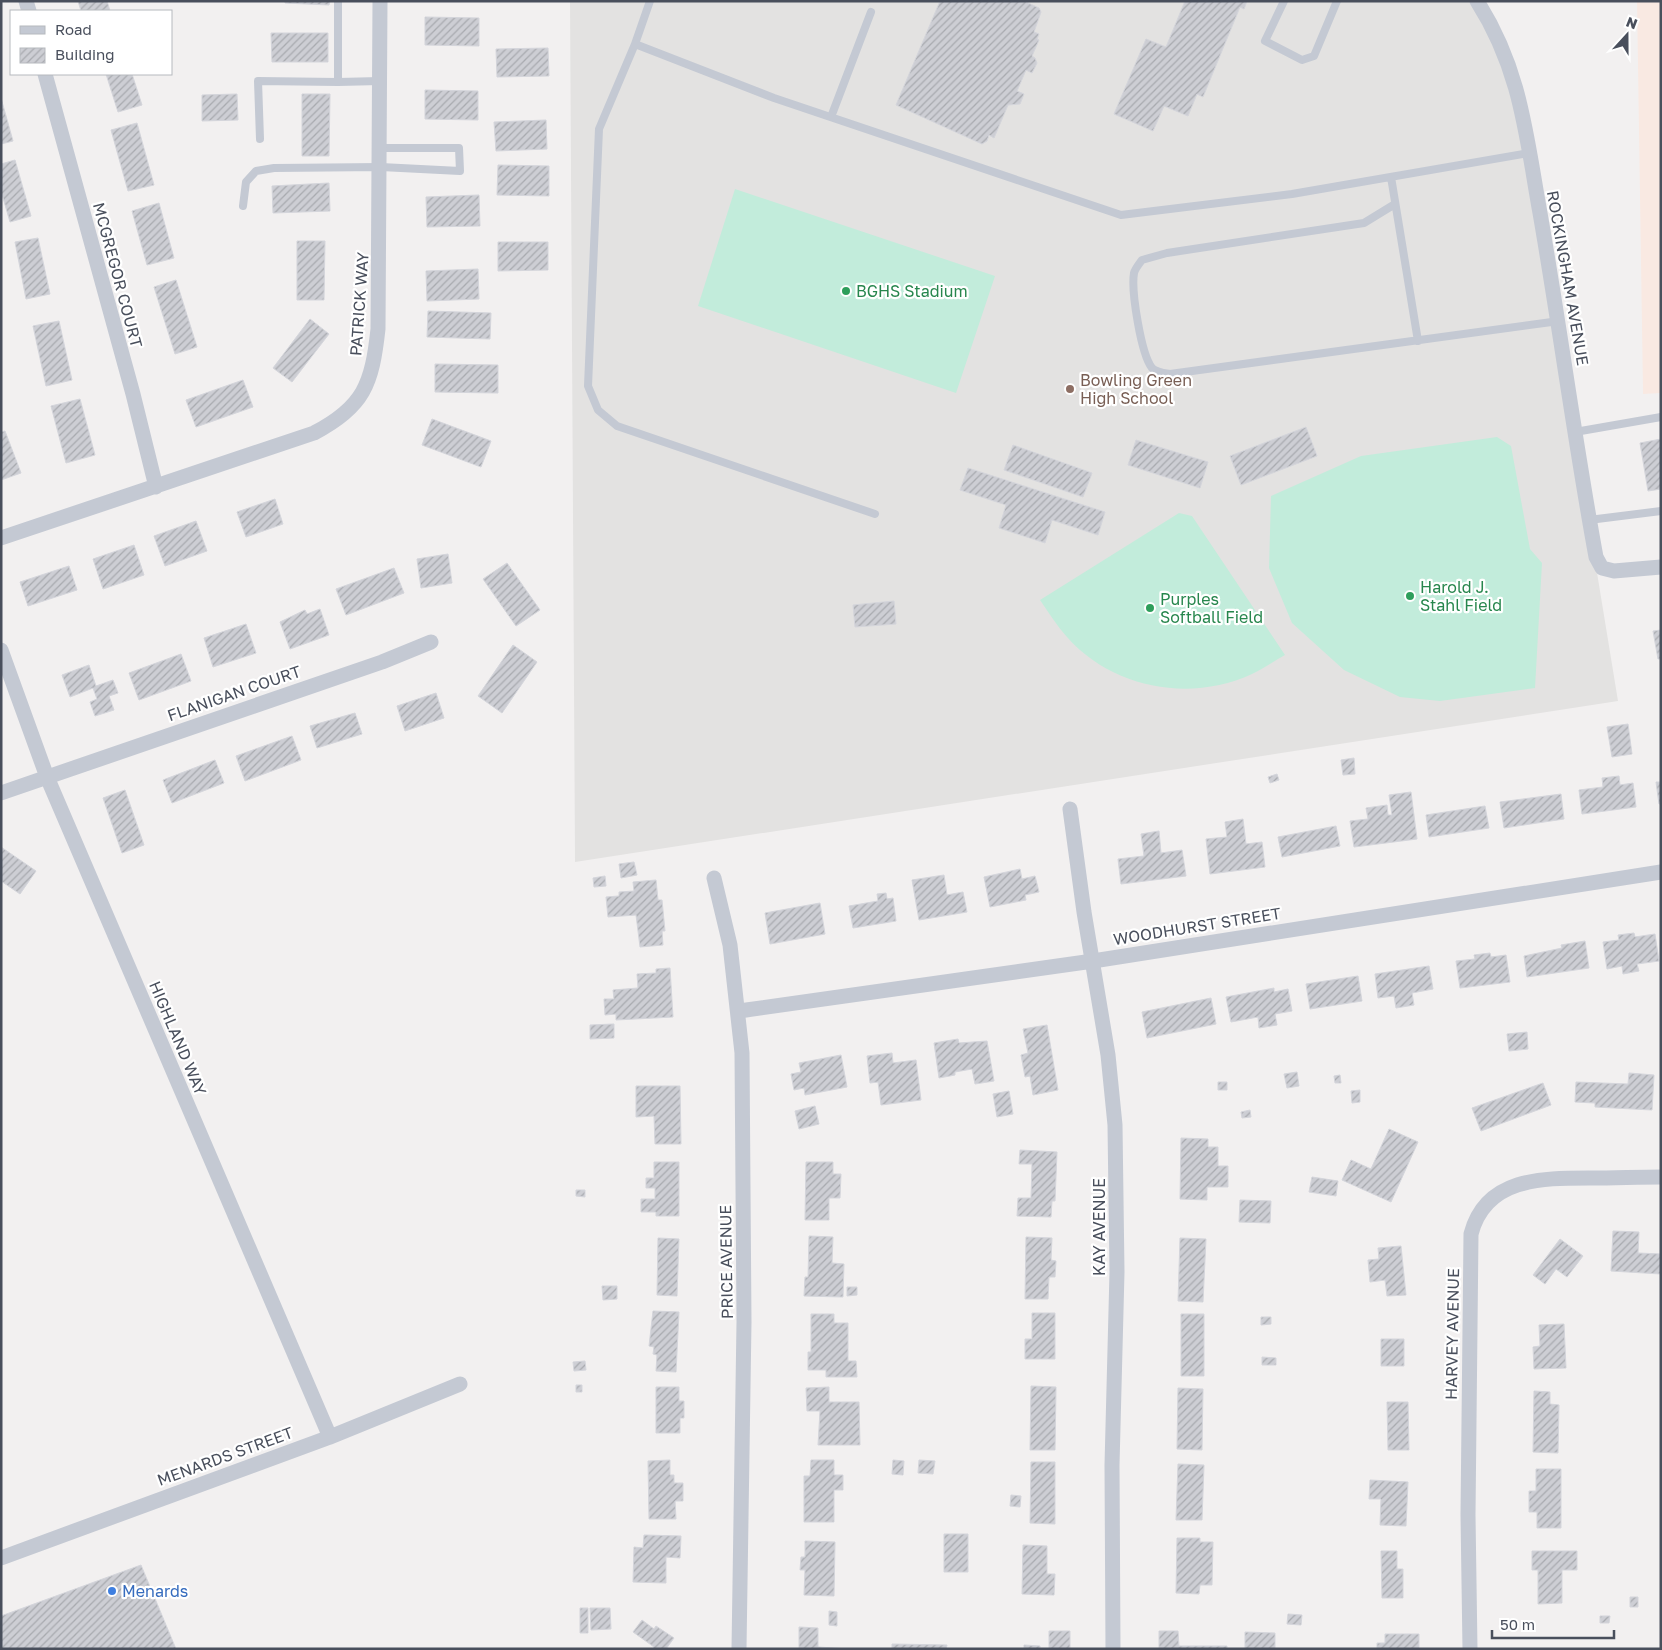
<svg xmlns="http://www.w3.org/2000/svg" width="1662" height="1650" viewBox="0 0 1662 1650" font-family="'Golos Text',sans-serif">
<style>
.education{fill:#e3e2e1}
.medical{fill:#f9e9e2}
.grass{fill:#c2ecdb}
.building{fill:url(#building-hatch);stroke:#d4d5db}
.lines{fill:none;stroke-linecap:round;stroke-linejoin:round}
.lane{stroke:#c4c9d3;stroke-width:8}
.street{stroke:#c4c9d3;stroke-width:15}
.leisure-dot{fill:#2e9e5b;stroke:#fff;stroke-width:2}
.education-dot{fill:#8d6e63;stroke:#fff;stroke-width:2}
.shop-dot{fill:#3f7fe0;stroke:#fff;stroke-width:2}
.labels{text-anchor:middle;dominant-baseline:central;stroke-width:4.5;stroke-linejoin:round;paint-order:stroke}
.street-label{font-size:16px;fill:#494f5c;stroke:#fff}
.leisure-label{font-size:16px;fill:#27864d;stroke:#fff;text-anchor:start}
.education-label{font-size:16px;fill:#785e54;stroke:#fff;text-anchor:start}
.shop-label{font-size:16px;fill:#366cbe;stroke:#fff;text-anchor:start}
</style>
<defs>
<pattern id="building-hatch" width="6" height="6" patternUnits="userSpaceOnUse" patternTransform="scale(1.25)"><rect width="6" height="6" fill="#cdced4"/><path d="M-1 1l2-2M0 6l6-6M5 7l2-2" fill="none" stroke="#a8aaaf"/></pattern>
</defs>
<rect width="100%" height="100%" fill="#f2f0f0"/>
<path class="education" d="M570,1H1474L1520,102L1618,701L575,862Z"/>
<path class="medical" d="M1637,1H1661V393L1643,394Z"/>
<path class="grass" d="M735,189L995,276L956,393L698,306Z
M1497,437L1511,446L1530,549L1542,563L1535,688L1440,701L1400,697L1344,670L1292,623L1269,568L1271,496L1361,456Z
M1179,513L1192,516L1285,655C1274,661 1263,669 1252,674C1190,703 1112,688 1067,637C1057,626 1049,613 1040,600Z"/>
<path class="building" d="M78,1H107L110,11H81Z
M285,1H330L329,5L285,3Z
M940,1H1024L1039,8L1041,12L1034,32L1039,34L1037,39L1039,40L1032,56L1035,58L1037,63L1032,73L1026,70L1017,91L1024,94L1020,104L1008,105L994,138L989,135L987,141L982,144L896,105Z
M1185,1H1247L1244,9L1240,7L1203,97L1197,94L1188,116L1164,106L1153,131L1114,114L1146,39L1166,47Z
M425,17L479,18V46L425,45Z
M271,33H328V62H272Z
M548,48L549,76L497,77L496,49Z
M106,74H132L142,105L118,112Z
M425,90L478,91V120L425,119Z
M237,94L238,120L202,121V95Z
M302,94H330L329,156H302Z
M1,98L13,141L1,144Z
M546,120L547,149L496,151L494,122Z
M137,123L154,185L128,191L111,130Z
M15,160L31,216L10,222L1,191V164Z
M498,165L549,166V196L497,195Z
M329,183L330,211L273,213L272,186Z
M479,195L480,226L427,227L426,197Z
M159,203L174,258L147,265L132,211Z
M38,238L50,294L26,299L15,242Z
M297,241H325L324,300H297Z
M498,242H548V270L498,271Z
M478,269L479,299L427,301L426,271Z
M176,280L197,347L175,354L154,287Z
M428,311L491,313L490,339L427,337Z
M310,319L329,334L292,382L273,368Z
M59,321L72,380L46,386L33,326Z
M435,364L498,365V393L435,392Z
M243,380L253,407L196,427L186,400Z
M80,399L95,455L66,463L51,406Z
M432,419L491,441L481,467L422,445Z
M1306,427L1317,456L1241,485L1230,456Z
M5,431L21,473L1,480V432Z
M1661,439V489L1648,491L1640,443Z
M1136,440L1208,462L1200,488L1128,465Z
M1013,445L1092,473L1083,497L1004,470Z
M968,468L1105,512L1098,535L1052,520L1045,543L999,528L1006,505L960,490Z
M275,499L283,524L246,537L237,512Z
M196,521L207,551L165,566L154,536Z
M134,545L144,575L103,589L93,559Z
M448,554L452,583L421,588L417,559Z
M507,563L540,610L516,626L483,579Z
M69,566L77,590L28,606L20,582Z
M394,568L404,593L346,615L336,589Z
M894,601L896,624L855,627L853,605Z
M320,609L329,635L290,649L280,622L305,610L307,614Z
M246,624L256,653L213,667L204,638Z
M1661,630V659H1658L1653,631Z
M513,645L537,662L502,713L478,696Z
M181,654L191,681L139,700L129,673Z
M89,665L96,686L113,680L118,693L109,696L114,710L95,716L90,702L97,699L93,688L70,697L62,675Z
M436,693L444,718L405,731L397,706Z
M355,713L362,734L317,748L310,726Z
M1628,724L1632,754L1612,757L1607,727Z
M292,736L301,760L245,781L236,756Z
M1354,758L1355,774L1343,775L1341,760Z
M215,760L224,783L172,803L163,780Z
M1277,774L1279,780L1270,783L1268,777Z
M1619,776L1620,785L1633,783L1636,807L1582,814L1579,790L1603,787L1602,778Z
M1656,782H1661V804H1659Z
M125,790L144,845L122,853L103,798Z
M1411,792L1417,839L1354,847L1350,821L1368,819L1366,808L1387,805L1388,815H1392L1389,795Z
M1561,794L1564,819L1504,828L1500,802Z
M1485,806L1489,828L1429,837L1426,815Z
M1243,819L1246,844L1262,842L1265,867L1210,874L1206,839L1227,837L1225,822Z
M1336,826L1340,846L1282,857L1278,837Z
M1159,831L1161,853L1182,850L1186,876L1121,884L1118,859L1144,856L1141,834Z
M1,847L36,871L20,894L1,881Z
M634,862L637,875L621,878L619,864Z
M1020,869L1022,879L1035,876L1039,892L1025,895L1026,900L990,907L984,877Z
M944,875L947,895L963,892L967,912L919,920L912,880Z
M605,876L606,886L594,887L593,878Z
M656,880L658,900H662L665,931H662L663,945L640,947L636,915L608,917L606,897L619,896V892L634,891L633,882Z
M886,893L887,899L893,898L896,921L853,928L849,906L878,901L877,894Z
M820,903L825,934L770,944L765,913Z
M1634,933L1635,937L1655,934L1659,961L1637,964L1639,971L1623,974L1622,966L1607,969L1603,942L1619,940L1618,935Z
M1585,941L1589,968L1527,977L1524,956L1562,948L1561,945Z
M1490,953L1491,957L1506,955L1510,982L1460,988L1456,961L1475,959L1474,955Z
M1429,966L1433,989L1412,993L1414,1005L1396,1008L1394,996L1378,998L1375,974Z
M670,968L673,1017L616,1020V1014L605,1015L604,999H614L613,990L638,988L637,974L656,973V969Z
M1358,976L1362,1001L1310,1009L1306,984Z
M1274,988V992L1288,989L1292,1011L1275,1014L1277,1025L1259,1028L1258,1017L1231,1022L1226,997Z
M1211,998L1216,1024L1147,1038L1142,1012Z
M614,1024V1038L590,1039V1025Z
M1047,1025L1058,1090L1033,1095L1030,1076L1025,1077L1021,1055L1028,1053L1023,1029Z
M1527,1032L1528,1049L1509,1051L1507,1034Z
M958,1039L959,1043L987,1041L994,1081L975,1084L972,1069L955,1072V1075L939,1078L934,1043Z
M892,1053L893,1063L916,1060L921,1100L881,1105L878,1082L870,1083L867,1056Z
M841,1055L847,1087L805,1095L804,1088L794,1090L791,1074L801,1072L799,1063Z
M1297,1072L1299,1086L1287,1088L1284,1074Z
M1629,1073L1654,1075L1652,1110L1595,1107V1103L1575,1102L1576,1082L1628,1084Z
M1340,1075L1341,1083H1335L1334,1076Z
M1218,1082H1227V1090H1218Z
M1543,1083L1551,1105L1481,1131L1472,1108Z
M636,1086H680L681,1144H655L654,1116L636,1117Z
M1360,1090V1102L1352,1103L1351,1091Z
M1009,1091L1013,1114L997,1117L993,1094Z
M815,1106L819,1124L799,1129L795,1111Z
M1250,1110L1251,1117L1242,1118L1241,1112Z
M1389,1129L1418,1142L1391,1202L1342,1180L1351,1160L1371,1169Z
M1181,1138L1208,1139V1147H1218V1166H1228V1187H1207V1200L1180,1199Z
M1020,1150L1057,1152L1055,1201H1052L1051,1217L1017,1216L1018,1198H1031L1032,1164H1019Z
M654,1162H679V1216H656V1212H641V1199H655V1188H646V1178H654Z
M806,1162H833V1174H841L840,1198H829V1220H805Z
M1312,1177L1338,1181L1336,1196L1309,1192Z
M576,1190H585V1197L576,1196Z
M1240,1200L1271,1201L1270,1223L1239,1222Z
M1613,1231L1639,1232L1638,1253L1661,1254V1274L1611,1271Z
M809,1236L833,1237L832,1263L844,1264L843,1297L804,1296L805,1277H808Z
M1026,1237L1052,1238L1051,1260L1056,1261L1055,1277H1049L1048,1299H1025Z
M658,1238L679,1239L677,1296L657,1295Z
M1180,1238L1206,1239L1203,1302L1178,1301Z
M1560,1239L1583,1256L1567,1277L1556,1269L1545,1284L1533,1275Z
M1401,1246L1406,1295L1387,1296L1385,1280L1370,1282L1368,1260L1379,1259L1378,1248Z
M602,1286H617V1299L603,1300Z
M847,1287H857V1295L847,1296Z
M653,1311L679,1312L676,1372L656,1371L657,1355L653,1354L654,1347L649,1346Z
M1032,1313H1055V1359H1025V1339H1032Z
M811,1314H834V1323H848V1361H856L857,1377H826V1370H808V1352H811Z
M1181,1314H1204V1376H1181Z
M1261,1317H1271V1324L1261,1325Z
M1564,1324L1566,1368L1534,1369L1533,1347L1540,1346L1539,1325Z
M1381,1339H1404V1366H1381Z
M1262,1357L1276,1358V1365H1262Z
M585,1361L586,1370L574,1371L573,1362Z
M576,1385H582V1392H576Z
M1031,1386L1056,1387L1055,1450H1030Z
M656,1387H679V1401H684V1418H680V1433H656Z
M829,1387V1402H859L860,1445H818L820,1411H807L806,1388Z
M1178,1388L1203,1389L1202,1450L1177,1449Z
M1534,1391L1550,1392V1404L1559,1405L1558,1453L1533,1452Z
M1387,1402H1408L1409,1450H1388Z
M670,1460V1475H674V1483H683V1501H675L676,1519H649L648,1461Z
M811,1460H834V1475H843V1490H834V1522H804V1476H810Z
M893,1460L904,1461L903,1475L892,1474Z
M919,1460L935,1461L933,1474L918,1473Z
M1031,1462H1055V1524L1030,1523Z
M1178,1464L1204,1465L1202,1520H1176Z
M1536,1469H1561V1528H1537V1512H1529V1491H1536Z
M1370,1480L1408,1482L1406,1526L1380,1525L1381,1499H1369Z
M1011,1495L1021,1496L1020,1507L1010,1506Z
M944,1534H968V1572H944Z
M644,1535L681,1536L680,1558L666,1557V1583L633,1582L634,1547L643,1548Z
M1177,1538H1200V1542H1213L1212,1585H1200L1199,1594L1176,1593Z
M805,1541L835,1542L834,1596L804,1595L805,1570H800L801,1557H805Z
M1023,1545L1047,1546V1574H1055L1054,1595L1022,1594Z
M1381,1551H1397V1569H1403V1598H1382Z
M1532,1551H1577V1570H1562V1603L1538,1604V1570H1532Z
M141,1565L176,1649H1V1616Z
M1630,1597H1638V1607H1630Z
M580,1608H588V1633H580Z
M590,1608H610L611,1629L591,1630Z
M829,1611L837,1612V1626L829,1625Z
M1288,1614L1302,1615L1301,1625L1287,1624Z
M1600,1616H1610L1609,1623H1600Z
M642,1620L654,1629L656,1626L674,1638L666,1649H652L654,1647L633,1632Z
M799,1627L818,1628V1647L850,1649H799Z
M1049,1631H1070V1649H1049Z
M1159,1631H1178L1179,1646H1227V1649H1159Z
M1245,1632L1275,1633V1649H1245Z
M1385,1634H1419V1649H1377V1643H1385Z
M892,1644L947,1645L946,1649H892Z
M1024,1645L1040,1646V1649H1024Z"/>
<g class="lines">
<path class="lane" d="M650,1L635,44L599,129L588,386L598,410L617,426L875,514
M1284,1L1265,41L1302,60L1314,56L1337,1
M635,44L774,98L1121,215L1292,194L1529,153
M338,82L380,81
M831,117L871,12
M260,139L258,81L338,82V1
M1391,177L1418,341
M1395,204L1364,223L1167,253L1142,260C1139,264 1135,269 1134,273C1131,291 1141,354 1152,368C1156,372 1164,373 1170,374L1559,321
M243,206L246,182L256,171L274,168L381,167L460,171L459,148H381
M1575,432L1661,417
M1589,520L1661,511"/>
<path class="street" d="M26,1L29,11
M1477,1C1521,70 1526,135 1540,213C1560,328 1575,443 1596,557L1602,568L1614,571L1661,567
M45,74L133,394L156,487
M1,538L314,433C364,407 372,384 378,329L380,1
M1,650L47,777L330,1437
M1,793L382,662L431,642
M1070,809L1084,912L1108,1055L1115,1125L1117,1272L1112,1465L1113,1649
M714,878L730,945L742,1053L744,1322L739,1649
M739,1011L1093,961L1661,872
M1,1558L330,1437L460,1384
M1470,1649L1468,1515L1471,1234C1486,1177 1543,1178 1592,1178C1615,1178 1638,1177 1661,1177"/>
</g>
<g class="leisure-dot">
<circle cx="846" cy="291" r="5"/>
<circle cx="1410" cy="596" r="5"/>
<circle cx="1150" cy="608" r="5"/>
</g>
<circle class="education-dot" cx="1070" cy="389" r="5"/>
<circle class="shop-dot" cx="112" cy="1591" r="5"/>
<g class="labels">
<g class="street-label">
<text transform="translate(118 275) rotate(75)">MCGREGOR COURT</text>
<text transform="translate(1568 278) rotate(80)">ROCKINGHAM AVENUE</text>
<text transform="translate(359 304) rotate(-86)">PATRICK WAY</text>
<text transform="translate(234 693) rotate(-19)">FLANIGAN COURT</text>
<text transform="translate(1197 926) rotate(-9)">WOODHURST STREET</text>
<text transform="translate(178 1038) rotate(67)">HIGHLAND WAY</text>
<text transform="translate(1099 1227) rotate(-90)">KAY AVENUE</text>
<text transform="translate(726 1262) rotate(-91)">PRICE AVENUE</text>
<text transform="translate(1452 1334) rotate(-89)">HARVEY AVENUE</text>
<text transform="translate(225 1456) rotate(-20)">MENARDS STREET</text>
</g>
<g class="leisure-label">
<text x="856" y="291">BGHS Stadium</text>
<text x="1420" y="587">Harold J.<tspan x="1420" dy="18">Stahl Field</tspan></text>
<text x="1160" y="599">Purples<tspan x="1160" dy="18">Softball Field</tspan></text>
</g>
<g class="education-label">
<text x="1080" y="380">Bowling Green<tspan x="1080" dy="18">High School</tspan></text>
</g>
<g class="shop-label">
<text x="122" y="1591">Menards</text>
</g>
</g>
<rect width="1662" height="1650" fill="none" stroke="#494f5c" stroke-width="5"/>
<rect x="10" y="10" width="162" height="65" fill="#ffffff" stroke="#b6b9be"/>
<rect x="20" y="26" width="25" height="8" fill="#c4c9d3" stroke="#b6b9be"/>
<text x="55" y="35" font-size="15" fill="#494f5c">Road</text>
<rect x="20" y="48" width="25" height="15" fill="url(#building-hatch)" stroke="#b6b9be"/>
<text x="55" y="60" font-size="15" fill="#494f5c">Building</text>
<g transform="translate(1627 35) rotate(21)" stroke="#ffffff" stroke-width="4" paint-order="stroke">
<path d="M0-4L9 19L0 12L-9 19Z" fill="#494f5c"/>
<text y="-8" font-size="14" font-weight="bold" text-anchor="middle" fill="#494f5c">N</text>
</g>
<path d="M1492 1630v8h122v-8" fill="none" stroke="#494f5c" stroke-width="2.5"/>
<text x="1500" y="1630" font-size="15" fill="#494f5c" stroke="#ffffff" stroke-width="4" paint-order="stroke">50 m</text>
</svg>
